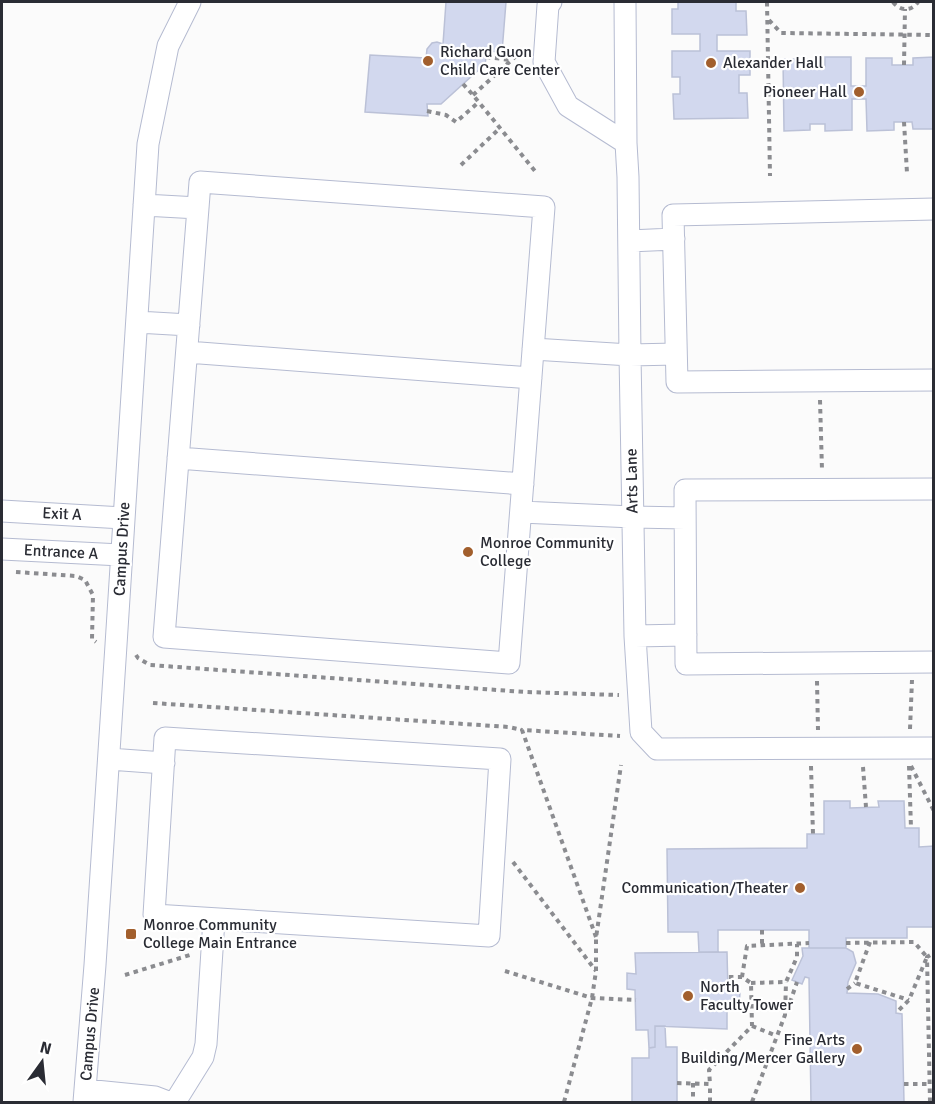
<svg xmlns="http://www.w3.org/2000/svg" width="935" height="1104" viewBox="0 0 935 1104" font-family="Signika,sans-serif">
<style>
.building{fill:#d2d8ee;stroke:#bbc1d7;stroke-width:1.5}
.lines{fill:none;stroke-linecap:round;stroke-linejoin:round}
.minor-casing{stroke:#b5bbd1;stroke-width:23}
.path{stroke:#8b8c90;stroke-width:4;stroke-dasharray:4.5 4.5;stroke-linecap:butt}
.minor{stroke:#fff;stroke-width:21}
.poi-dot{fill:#a25f2d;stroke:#fff;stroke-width:2}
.labels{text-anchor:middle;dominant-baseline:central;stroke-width:4.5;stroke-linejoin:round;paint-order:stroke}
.poi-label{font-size:16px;fill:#2a2c34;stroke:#fff;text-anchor:start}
.street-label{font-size:16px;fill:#2a2c34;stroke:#fff}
</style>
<rect width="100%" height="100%" fill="#fbfbfb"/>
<path class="building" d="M446,2H506L502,52L487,51L485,64L441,104H427L428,116L365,112L370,55L426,58L427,49L432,43L437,42L443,44Z
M678,2H736V11H746L747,35H717V51H750V75H739V93H747L748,118L674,119L673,94H680V77H672V51H700V34H672V9H678Z
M825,57H851V86H866V58H892V65H913V58L934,57V129H913L912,122H894V130L867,131L866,99H852V130L825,131V124H810V130L784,131L783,59H807V66H825Z
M824,801H850V808L879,807L878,801H904L905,828H919V847L934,846V927H907V938H846V948H809V930H718V952H699L698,932H668L667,849L807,848V834H824Z
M802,948H846L853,952L856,963L848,982L847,993L878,994L896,1001V1013L902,1014L904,1102H811L809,978L805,977L802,984L792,980L803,956Z
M727,952L728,992H740L739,1008H727V1029L655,1026V1047L649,1048L648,1030H636L635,990L627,989V973L636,974L635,953Z
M655,1026H665L666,1047H677V1102H632V1058H649V1048L655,1047Z"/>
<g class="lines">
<defs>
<path id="minor" d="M551,2L548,5L544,62L568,106L626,143
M625,2L626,143L628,177L630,355L635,636L641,732L657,749L934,748
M144,205L198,208L200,182L544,207L509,663L164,637L198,208
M934,209L673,215L677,382L934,380
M629,241L674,239
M137,322L189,325
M533,349L630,355L676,354
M187,352L531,378
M178,458L523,484
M934,489L685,490L686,664L934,662
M2,511L123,518
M521,512L633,517L685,518
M2,549L121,555
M635,636L686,635
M165,738L500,759L489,936L154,915Z
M109,759L164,763
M85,1090L155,1097L168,1102
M84,1102L95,965L116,645L148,144L168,46L190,2
M175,1102L203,1057L206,1044L214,919"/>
</defs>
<use href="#minor" class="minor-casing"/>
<path class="path" d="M767,2L770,176
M893,2C900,11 911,12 918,2
M769,20L781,33L934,35
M486,57L511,60
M904,65L905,9
M463,84L473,95L535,171
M473,95L526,47
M427,111L446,115L456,122L479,102
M904,122L907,173
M461,165L500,128
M820,400L822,470
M16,572L76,576L85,580L93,595L92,639L96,642
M136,655L138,658L150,665L525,692L619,695
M817,681L818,730
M153,703L509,727L522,730
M910,729L912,680
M811,766L813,834
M909,766L911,828
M911,766L934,811
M863,767L866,807
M513,862L596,971
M762,930V945
M596,937L522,730L620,736
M870,942L855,983L909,1000
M846,943L914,942L927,957L909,1000L896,1013
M505,971L592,998L636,1000
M125,975L193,954
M742,977L747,946L809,943
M751,983L786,982L797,957V944
M847,989L855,983
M787,1011L797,982
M752,1026L777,1036
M677,1083L710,1084L709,1070L752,1026L751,983L742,977H727
M693,1083V1102
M904,1084H930
M564,1102L592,998L596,971V938L621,765
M710,1102V1084
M752,1102L785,1015L786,982
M930,1102L927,957L934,953"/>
<use href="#minor" class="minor"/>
</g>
<g class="poi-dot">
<circle cx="428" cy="61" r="6"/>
<circle cx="711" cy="63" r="6"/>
<circle cx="859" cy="92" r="6"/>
<circle cx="468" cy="552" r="6"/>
<circle cx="800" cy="888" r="6"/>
<rect x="125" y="928" width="12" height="12" rx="3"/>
<circle cx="688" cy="996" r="6"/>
<circle cx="857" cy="1049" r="6"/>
</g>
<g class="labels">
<g class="poi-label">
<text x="440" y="52">Richard Guon<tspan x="440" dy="18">Child Care Center</tspan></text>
<text x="723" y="63">Alexander Hall</text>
<text x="847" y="92" text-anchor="end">Pioneer Hall</text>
<text x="480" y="543">Monroe Community<tspan x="480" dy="18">College</tspan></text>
<text x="788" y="888" text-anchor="end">Communication/Theater</text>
<text x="143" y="925">Monroe Community<tspan x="143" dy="18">College Main Entrance</tspan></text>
<text x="700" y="987">North<tspan x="700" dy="18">Faculty Tower</tspan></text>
<text x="845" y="1040" text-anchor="end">Fine Arts<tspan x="845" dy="18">Building/Mercer Gallery</tspan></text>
</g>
<g class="street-label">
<text transform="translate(632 481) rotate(-91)">Arts Lane</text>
<text transform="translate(62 514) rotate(3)">Exit A</text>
<text transform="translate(122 549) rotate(-87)">Campus Drive</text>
<text transform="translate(61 552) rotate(3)">Entrance A</text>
<text transform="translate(90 1034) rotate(-85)">Campus Drive</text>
</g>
</g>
<rect width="935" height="1104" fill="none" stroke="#2a2c34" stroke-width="6"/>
<g transform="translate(42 1062) rotate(15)" stroke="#ffffff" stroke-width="4.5" paint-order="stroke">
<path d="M0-4.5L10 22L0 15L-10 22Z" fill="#2a2c34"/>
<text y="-9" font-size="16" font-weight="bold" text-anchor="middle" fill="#2a2c34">N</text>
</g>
</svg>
